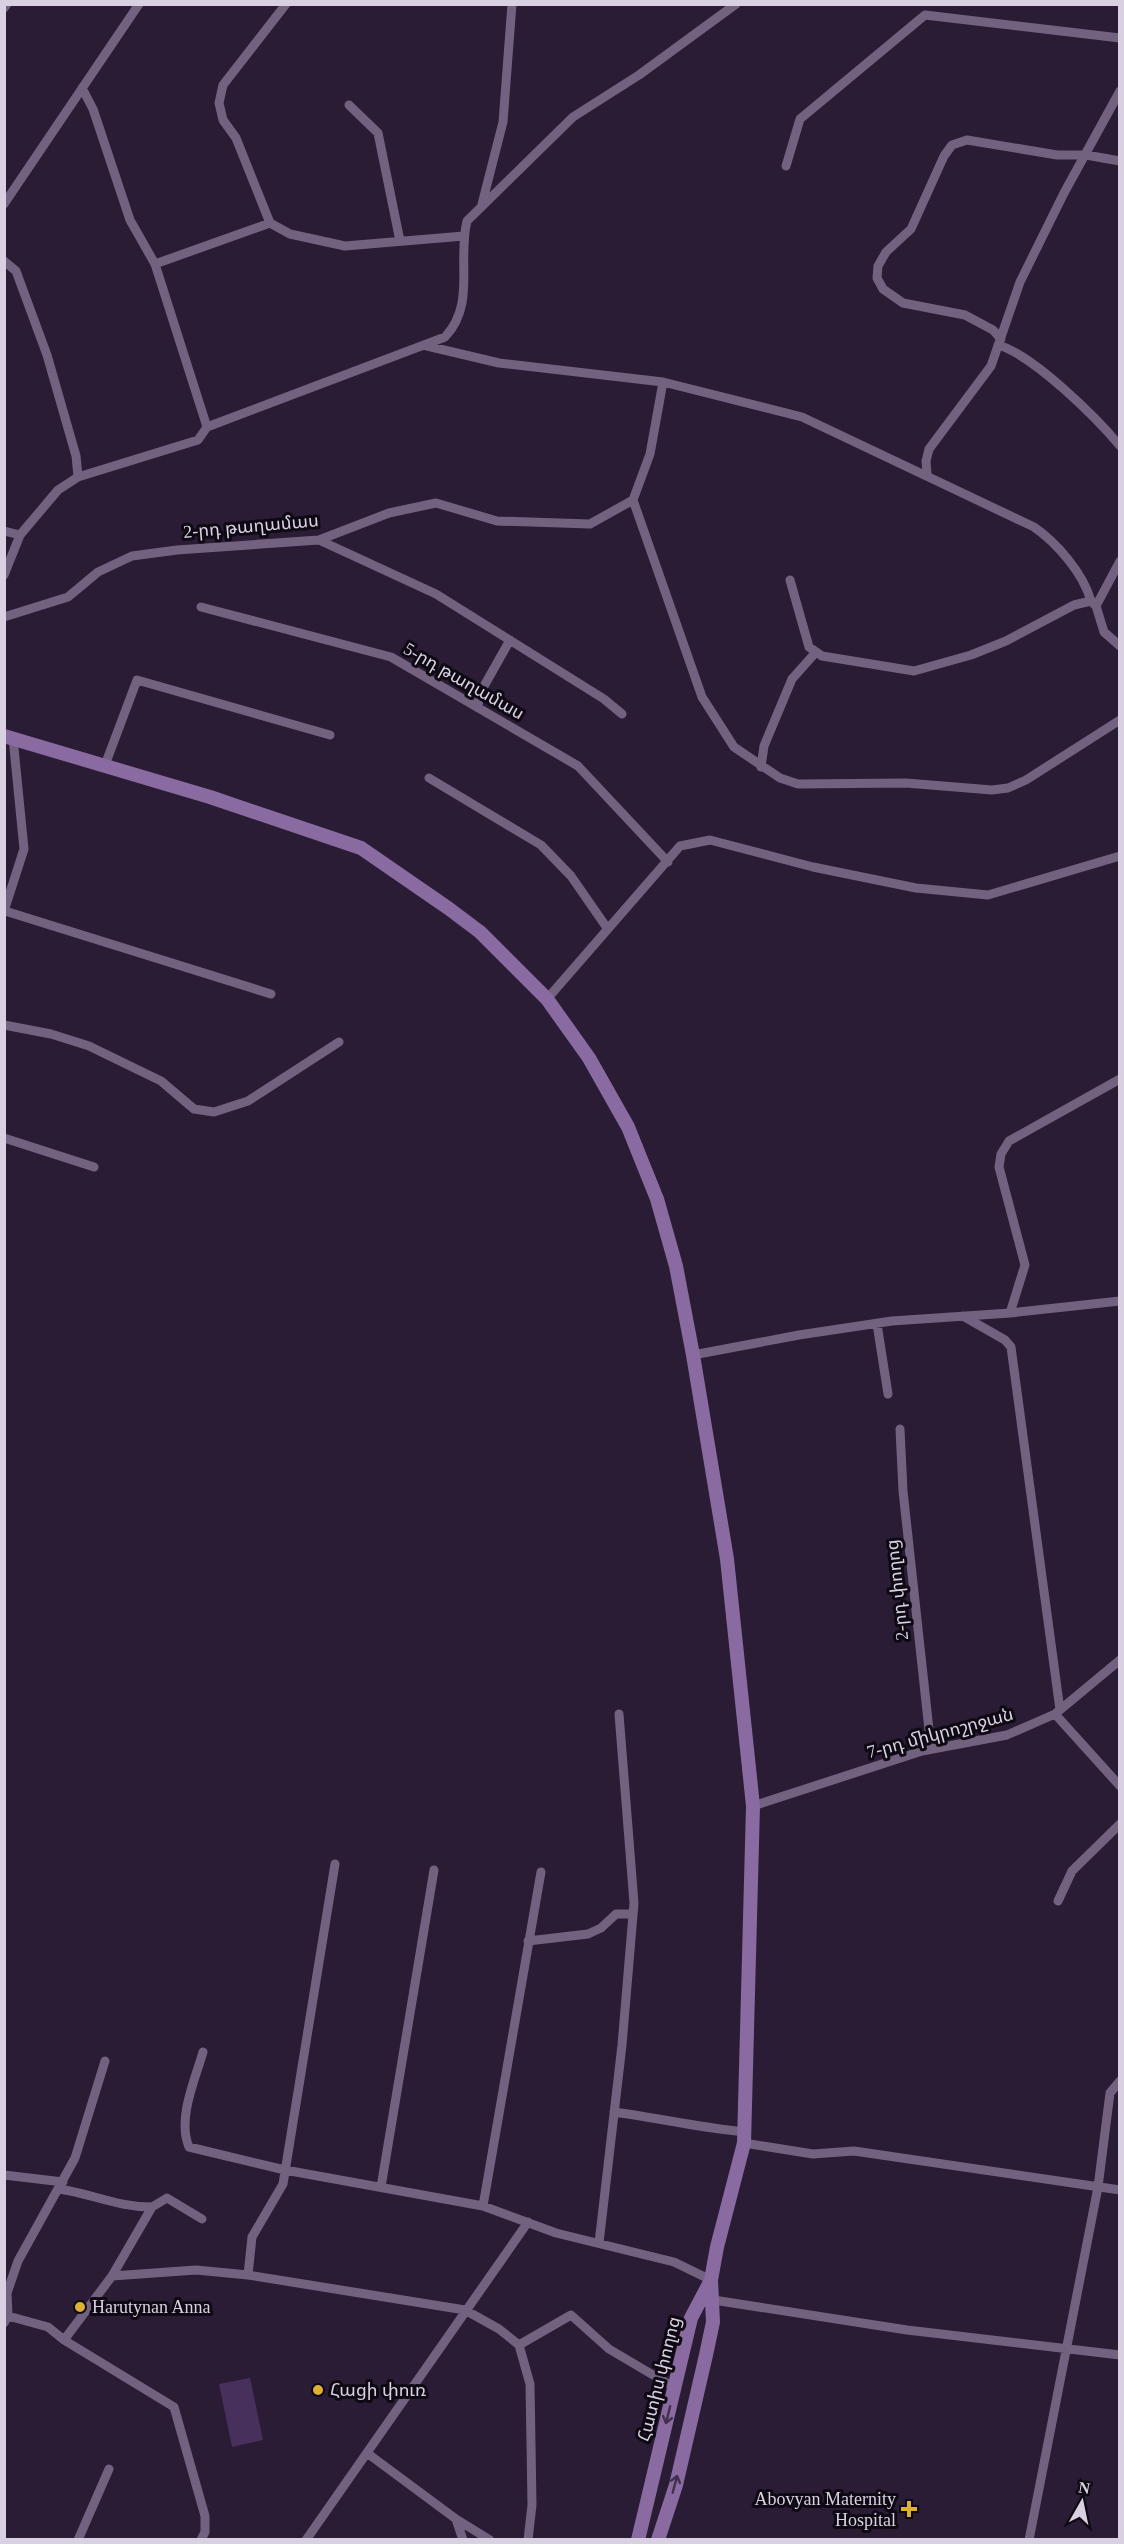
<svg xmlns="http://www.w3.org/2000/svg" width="1124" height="2544" viewBox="0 0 1124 2544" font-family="'Times New Roman','Noto Sans Armenian',serif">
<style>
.green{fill:#48305c}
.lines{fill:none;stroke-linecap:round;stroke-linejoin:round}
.minor{stroke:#72627f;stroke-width:9}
.secondary{stroke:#896ba1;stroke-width:14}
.oneway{stroke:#40304c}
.poi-dot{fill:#deb133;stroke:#0f0914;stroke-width:2}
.labels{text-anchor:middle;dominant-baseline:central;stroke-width:6;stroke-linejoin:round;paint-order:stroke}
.street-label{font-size:18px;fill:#d9d0e1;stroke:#0f0914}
.poi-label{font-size:18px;fill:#d9d0e1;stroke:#0f0914;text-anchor:start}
</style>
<rect width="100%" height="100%" fill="#291c34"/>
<path class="green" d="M250,2378L263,2440L232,2447L219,2384Z"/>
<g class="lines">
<path class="minor" d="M286,4L223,85L219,103L223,120L236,138L270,223L290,234L345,246L464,236
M4,8L7,4
M349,105L378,133L400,241
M786,166L800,119L925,15L1120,38
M4,204L139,4
M482,204L503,122L512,4
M4,261L16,271L47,355L76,456L78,477
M155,264L270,223
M1001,339L993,330L965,315L903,303L883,289L877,278L878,266L886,252L911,229L944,156L952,145L967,140L1057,155H1086L1120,161
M998,345C1033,355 1096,417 1120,446
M427,346L499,363L663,382L802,417L1034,527C1057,543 1083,573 1091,601
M207,427L445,337C476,304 457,262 467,221L573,117L639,75L736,4
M927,474L926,461L929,449L991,366L1020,282L1064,193L1120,91
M633,500L702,697L734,747L780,778L798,784L906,783L992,790L1008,788L1026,780L1120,720
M4,531L20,535
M319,540L436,594L604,699L622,714
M1120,561L1096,606L1104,632L1120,646
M4,575L20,535L58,490L78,477L198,440L207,427L155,264L130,220L93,109L82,88
M790,580L809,647L822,656L914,671L971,655L1006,641L1074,605L1091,601L1096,606
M201,607L391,657L578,766L668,862
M4,617L68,597L98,572L132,556L177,550L319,540L389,513L436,503L497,521L590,524L633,500L650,454L663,382
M478,708L479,695L510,640
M105,765L137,680L330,735
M761,767L764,746L792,679L816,652
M429,778L541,845L571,876L607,928
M4,911L24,849L13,738
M5,911L271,994
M547,999L680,846L710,840L813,867L916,888L988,895L1120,856
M4,1025L51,1034L89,1046L161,1081L194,1109L214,1112L248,1101L339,1042
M4,1138L94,1167
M1010,1313L1025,1265L999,1167L1001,1154L1009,1141L1120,1079
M963,1316L1005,1340L1011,1347L1060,1710
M877,1324L888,1394
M693,1355L799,1335L892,1321L1010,1313L1120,1301
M900,1429L903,1491L931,1748
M1055,1714L1120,1786
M753,1806L922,1751L1007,1735L1055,1714L1120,1660
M1058,1901L1072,1871L1120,1824
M528,1941L588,1934L601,1928L616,1914H633
M203,2052C195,2080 177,2119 189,2147L285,2170L483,2206L556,2233L674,2262L711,2280
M614,2112C658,2118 701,2128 745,2132
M744,2143L813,2154L854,2151L1120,2190
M4,2175L63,2182
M381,2187L434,1870
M59,2189C93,2194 117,2207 152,2207
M483,2206L541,1872
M599,2243L622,2045L634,1903L619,1714
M248,2275L252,2237L283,2184L335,1864
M112,2276L152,2207L167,2198L202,2219
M707,2299L907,2330L1120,2355
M8,2316L48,2327L64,2340L174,2407L205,2516V2532L201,2540
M4,2323L8,2316L7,2293L18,2261L75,2158L105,2061
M64,2340L112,2276L196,2270L248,2275L465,2310L499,2329L519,2345L530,2384L532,2505L528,2540
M519,2345L571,2315L609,2349L675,2388
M367,2453L456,2519L490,2540
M456,2519L463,2540
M78,2540L109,2469
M306,2540L528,2222
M1029,2540L1098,2187L1110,2093L1120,2081"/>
<path class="secondary" d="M4,736L210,797L361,848L448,908L480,932L547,999L589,1058L628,1127L657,1199L676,1266L693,1355L727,1559L753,1806L744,2143L717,2247L711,2280L713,2322L706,2355L676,2485L658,2540
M638,2540L691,2318L710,2282"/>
</g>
<defs><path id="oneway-shaft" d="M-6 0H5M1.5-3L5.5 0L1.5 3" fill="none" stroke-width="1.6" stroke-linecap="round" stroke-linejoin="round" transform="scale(1.5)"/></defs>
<g class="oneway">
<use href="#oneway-shaft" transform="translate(668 2415) rotate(104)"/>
<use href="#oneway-shaft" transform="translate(675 2484) rotate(-75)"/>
</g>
<g class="poi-dot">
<circle cx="80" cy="2307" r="6"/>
<circle cx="318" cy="2390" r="6"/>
<path d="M906 2500h6v6h6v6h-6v6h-6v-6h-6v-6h6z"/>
</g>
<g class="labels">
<g class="street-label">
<text transform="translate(251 526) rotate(-5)">2-րդ թաղամաս</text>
<text transform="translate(464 681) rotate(30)">5-րդ թաղամաս</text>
<text transform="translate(897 1590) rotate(-96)">2-րդ փողոց</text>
<text transform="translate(940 1733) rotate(-15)">7-րդ միկրոշրջան</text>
<text transform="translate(659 2379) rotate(-76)">Հատիս փողոց</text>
</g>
<g class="poi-label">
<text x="92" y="2307">Harutynan Anna</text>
<text x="330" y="2390">Հացի փուռ</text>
<text x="896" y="2499" text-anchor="end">Abovyan Maternity<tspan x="896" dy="21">Hospital</tspan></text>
</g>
</g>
<rect width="1124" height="2544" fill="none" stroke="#d9d0e1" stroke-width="12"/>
<g transform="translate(1082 2502) rotate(9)" stroke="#0f0914" stroke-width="4.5" paint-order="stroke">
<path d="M0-4.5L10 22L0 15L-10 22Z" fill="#d9d0e1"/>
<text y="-9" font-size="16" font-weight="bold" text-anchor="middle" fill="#d9d0e1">N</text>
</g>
</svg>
